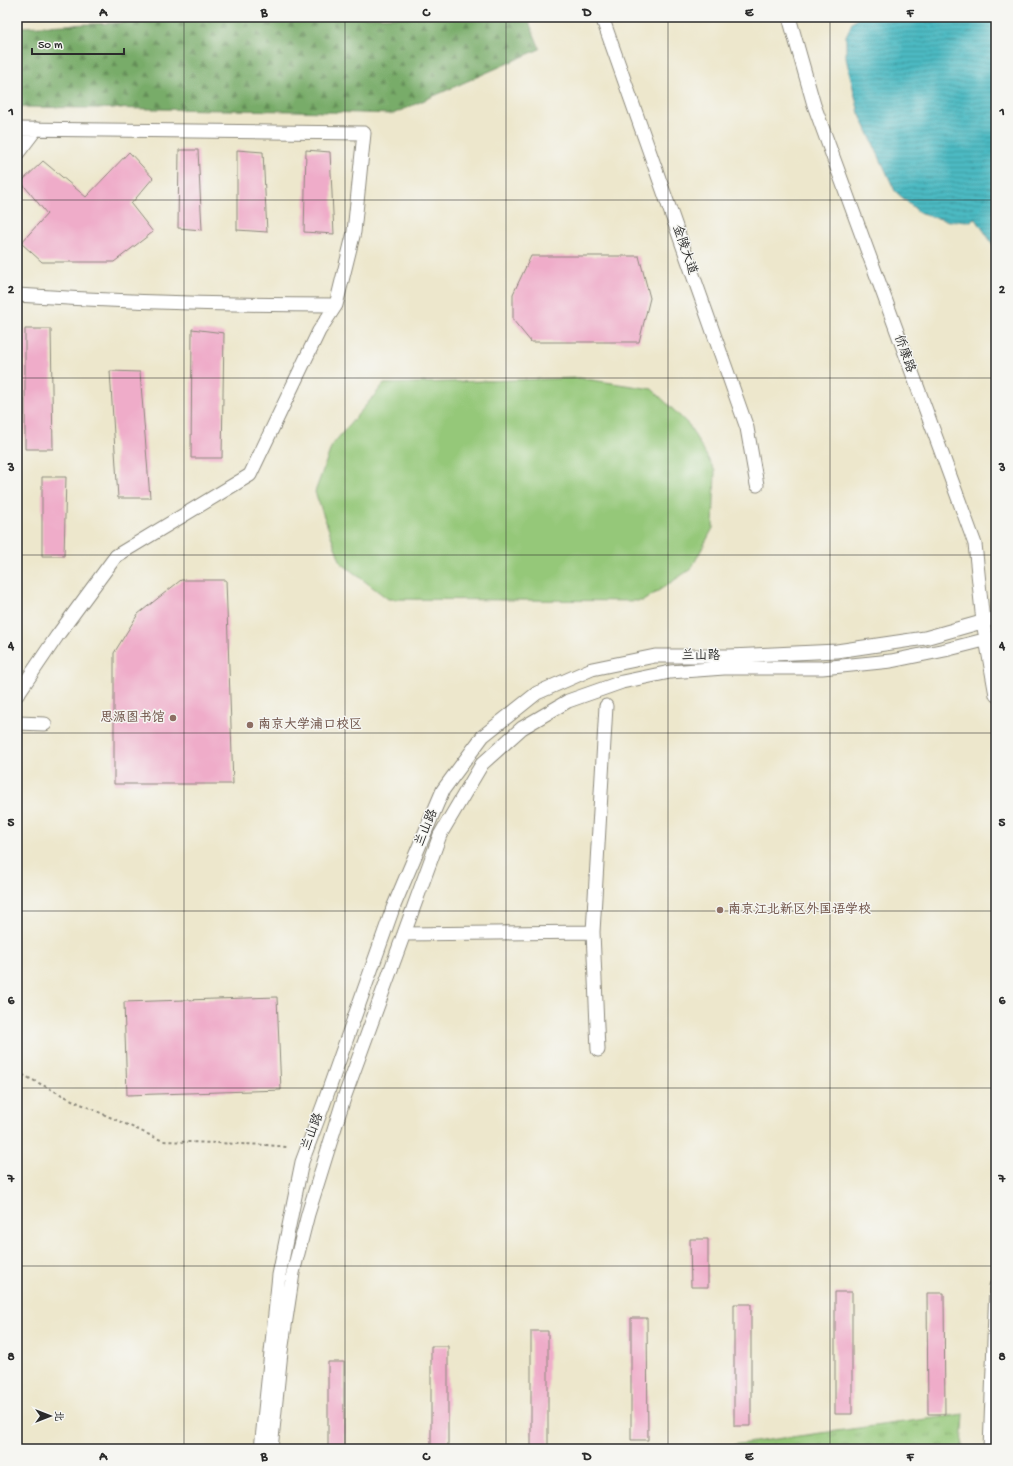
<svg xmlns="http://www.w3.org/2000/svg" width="1013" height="1466" viewBox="0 0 1013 1466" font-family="'Gochi Hand','LXGW WenKai TC',sans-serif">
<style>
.grass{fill:url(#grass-tufts);stroke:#607a52}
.forest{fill:url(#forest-firs);stroke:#526c4a}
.park{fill:#95c879;stroke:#607a52}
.water{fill:url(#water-rules);stroke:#3b7276}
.building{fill:#efacc9}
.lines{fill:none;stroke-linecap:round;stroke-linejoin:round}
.minor-casing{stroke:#8c897c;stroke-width:15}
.path{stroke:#8c897c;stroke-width:2;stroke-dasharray:3 3;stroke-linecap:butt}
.minor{stroke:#fff;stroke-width:13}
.grid{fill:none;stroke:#2b2b2b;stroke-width:1;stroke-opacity:0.55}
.education-dot{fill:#8d6e63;stroke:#f6f6f2;stroke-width:1.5}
.labels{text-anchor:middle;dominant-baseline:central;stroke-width:3;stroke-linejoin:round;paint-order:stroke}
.street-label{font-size:13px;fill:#2b2b2b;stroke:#f6f6f2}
.education-label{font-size:13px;font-weight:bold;fill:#785e54;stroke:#f6f6f2;text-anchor:start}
.neatline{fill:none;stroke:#2b2b2b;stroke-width:1.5}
.grid-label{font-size:13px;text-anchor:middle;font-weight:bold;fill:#2b2b2b}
</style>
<defs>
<pattern id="grass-tufts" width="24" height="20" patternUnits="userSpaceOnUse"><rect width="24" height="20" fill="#95c879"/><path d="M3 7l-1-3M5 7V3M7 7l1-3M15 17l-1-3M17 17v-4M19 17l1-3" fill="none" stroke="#7aa363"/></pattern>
<pattern id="forest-firs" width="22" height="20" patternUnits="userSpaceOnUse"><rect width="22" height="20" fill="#78ac69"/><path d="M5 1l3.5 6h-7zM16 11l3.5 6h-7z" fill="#638c57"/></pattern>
<pattern id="water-rules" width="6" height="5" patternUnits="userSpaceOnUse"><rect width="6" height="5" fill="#4bbac2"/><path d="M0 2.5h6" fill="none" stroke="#3f979e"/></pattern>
</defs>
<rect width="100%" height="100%" fill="#f6f6f2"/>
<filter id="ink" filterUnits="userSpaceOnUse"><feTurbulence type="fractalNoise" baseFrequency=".025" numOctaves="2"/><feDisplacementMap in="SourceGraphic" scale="8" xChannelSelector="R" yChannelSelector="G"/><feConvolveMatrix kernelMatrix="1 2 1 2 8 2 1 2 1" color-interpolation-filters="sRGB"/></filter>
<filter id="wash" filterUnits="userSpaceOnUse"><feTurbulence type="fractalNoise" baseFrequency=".012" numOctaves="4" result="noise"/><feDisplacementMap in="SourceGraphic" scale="16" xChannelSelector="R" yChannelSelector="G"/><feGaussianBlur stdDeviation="0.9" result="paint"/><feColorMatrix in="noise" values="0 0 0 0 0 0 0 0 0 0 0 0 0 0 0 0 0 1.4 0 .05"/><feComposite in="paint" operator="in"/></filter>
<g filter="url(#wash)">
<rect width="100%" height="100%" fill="#ede7cc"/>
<path class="grass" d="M964,1414L962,1449H701Z"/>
<path class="forest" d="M162,17H527L540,49L393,114L293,111L17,107V27L161,21Z"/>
<path class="park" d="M579,378L652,389L689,425L715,471L713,528L691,569L643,601L388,599L341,563L315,492L332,445L384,384Z"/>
<path class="water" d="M860,17H996V209L993,212L996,219V249L976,219L970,221H949L921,214L895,191L859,113L846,58V36L853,21Z"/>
<g id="blocks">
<path class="building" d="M179,150H198L202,230L178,228Z
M237,150L263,152L267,232L237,230Z
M306,150L330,152L334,234L304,232Z
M129,152L153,178L131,204L153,232L114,262H42L21,243L47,214L21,182L43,161L86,197Z
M531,256H639L650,298L639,342H531L513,320V294Z
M25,329H51L53,449H25Z
M192,329L224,333L222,458H191Z
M110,371L140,372L150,498H118Z
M42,477H66L64,556H42Z
M181,580H226L233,784H114V653L138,614Z
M277,997L281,1090L127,1095L124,1002Z
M690,1239H708V1287H691Z
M835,1292H852V1414H835Z
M927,1293H944L945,1414H928Z
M734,1304H751V1426H734Z
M631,1318H647L648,1440H631Z
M531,1331H548V1449H531Z
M431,1346H448V1449H431Z
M328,1362H344V1449H328Z"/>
</g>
</g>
<g filter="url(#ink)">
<use href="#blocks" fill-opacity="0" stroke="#8c897c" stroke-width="1"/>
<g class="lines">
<defs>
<path id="minor" d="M602,17L747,428L757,485
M789,17L814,105L975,544L983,622L996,695
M17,129L364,133L354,232L336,305L319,331L250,475L116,556L57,636L17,695
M17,154L36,129
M17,295C123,302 229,305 336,305
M17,723L45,724
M404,934L593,932
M598,1050L593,932L606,706
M261,1449L279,1275L302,1162L324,1103L393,908L443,790L483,736L537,693L592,669L655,656H730L837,651L925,638L996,618
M271,1449L281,1352L293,1273L308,1214L344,1098L440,835L482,764L522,728L568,701L622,682L670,672L724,668H822L891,661L945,650L996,637
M990,1449L996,1286"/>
</defs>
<use href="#minor" class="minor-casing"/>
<path class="path" d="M17,1072L72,1100L163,1141L267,1145L287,1147"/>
<use href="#minor" class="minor"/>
</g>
</g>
<path class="grid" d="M184,17V1449M345,17V1449M506,17V1449M668,17V1449M830,17V1449M17,200H996M17,378H996M17,555H996M17,733H996M17,911H996M17,1088H996M17,1266H996"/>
<g class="education-dot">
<circle cx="173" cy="718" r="4"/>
<circle cx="250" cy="725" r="4"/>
<circle cx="720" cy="910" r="4"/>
</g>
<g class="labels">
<g class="street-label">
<text transform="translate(684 250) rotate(71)">金陵大道</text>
<text transform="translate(904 354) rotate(70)">侨康路</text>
<text x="701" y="656">兰山路</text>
<text transform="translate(427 828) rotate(-67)">兰山路</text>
<text transform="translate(313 1132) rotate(-69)">兰山路</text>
</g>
<g class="education-label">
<text x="165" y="718" text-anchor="end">思源图书馆</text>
<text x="258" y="725">南京大学浦口校区</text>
<text x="728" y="910">南京江北新区外国语学校</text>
</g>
</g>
<rect width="1013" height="1466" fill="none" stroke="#f6f6f2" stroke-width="44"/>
<g transform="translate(50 1416) rotate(90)" stroke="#f6f6f2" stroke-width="3" paint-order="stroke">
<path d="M0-3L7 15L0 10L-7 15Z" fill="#2b2b2b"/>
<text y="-6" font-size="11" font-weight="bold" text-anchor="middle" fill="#2b2b2b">北</text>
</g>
<path d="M32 48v6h92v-6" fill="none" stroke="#2b2b2b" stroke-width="2"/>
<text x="38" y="48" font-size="12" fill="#2b2b2b" stroke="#f6f6f2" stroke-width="3" paint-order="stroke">50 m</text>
<rect x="22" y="22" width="969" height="1422" class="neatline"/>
<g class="grid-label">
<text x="103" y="16">A</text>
<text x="264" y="16">B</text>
<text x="426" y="16">C</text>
<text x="587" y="16">D</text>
<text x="749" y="16">E</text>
<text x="910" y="16">F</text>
<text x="11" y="115">1</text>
<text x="1002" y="115">1</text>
<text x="11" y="293">2</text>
<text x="1002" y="293">2</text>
<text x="11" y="471">3</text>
<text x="1002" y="471">3</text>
<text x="11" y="649">4</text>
<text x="1002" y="649">4</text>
<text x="11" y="826">5</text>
<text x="1002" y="826">5</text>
<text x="11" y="1004">6</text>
<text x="1002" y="1004">6</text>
<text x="11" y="1182">7</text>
<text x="1002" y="1182">7</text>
<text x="11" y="1360">8</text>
<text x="1002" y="1360">8</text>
<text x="103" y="1460">A</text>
<text x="264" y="1460">B</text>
<text x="426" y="1460">C</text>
<text x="587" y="1460">D</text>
<text x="749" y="1460">E</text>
<text x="910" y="1460">F</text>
</g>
</svg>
